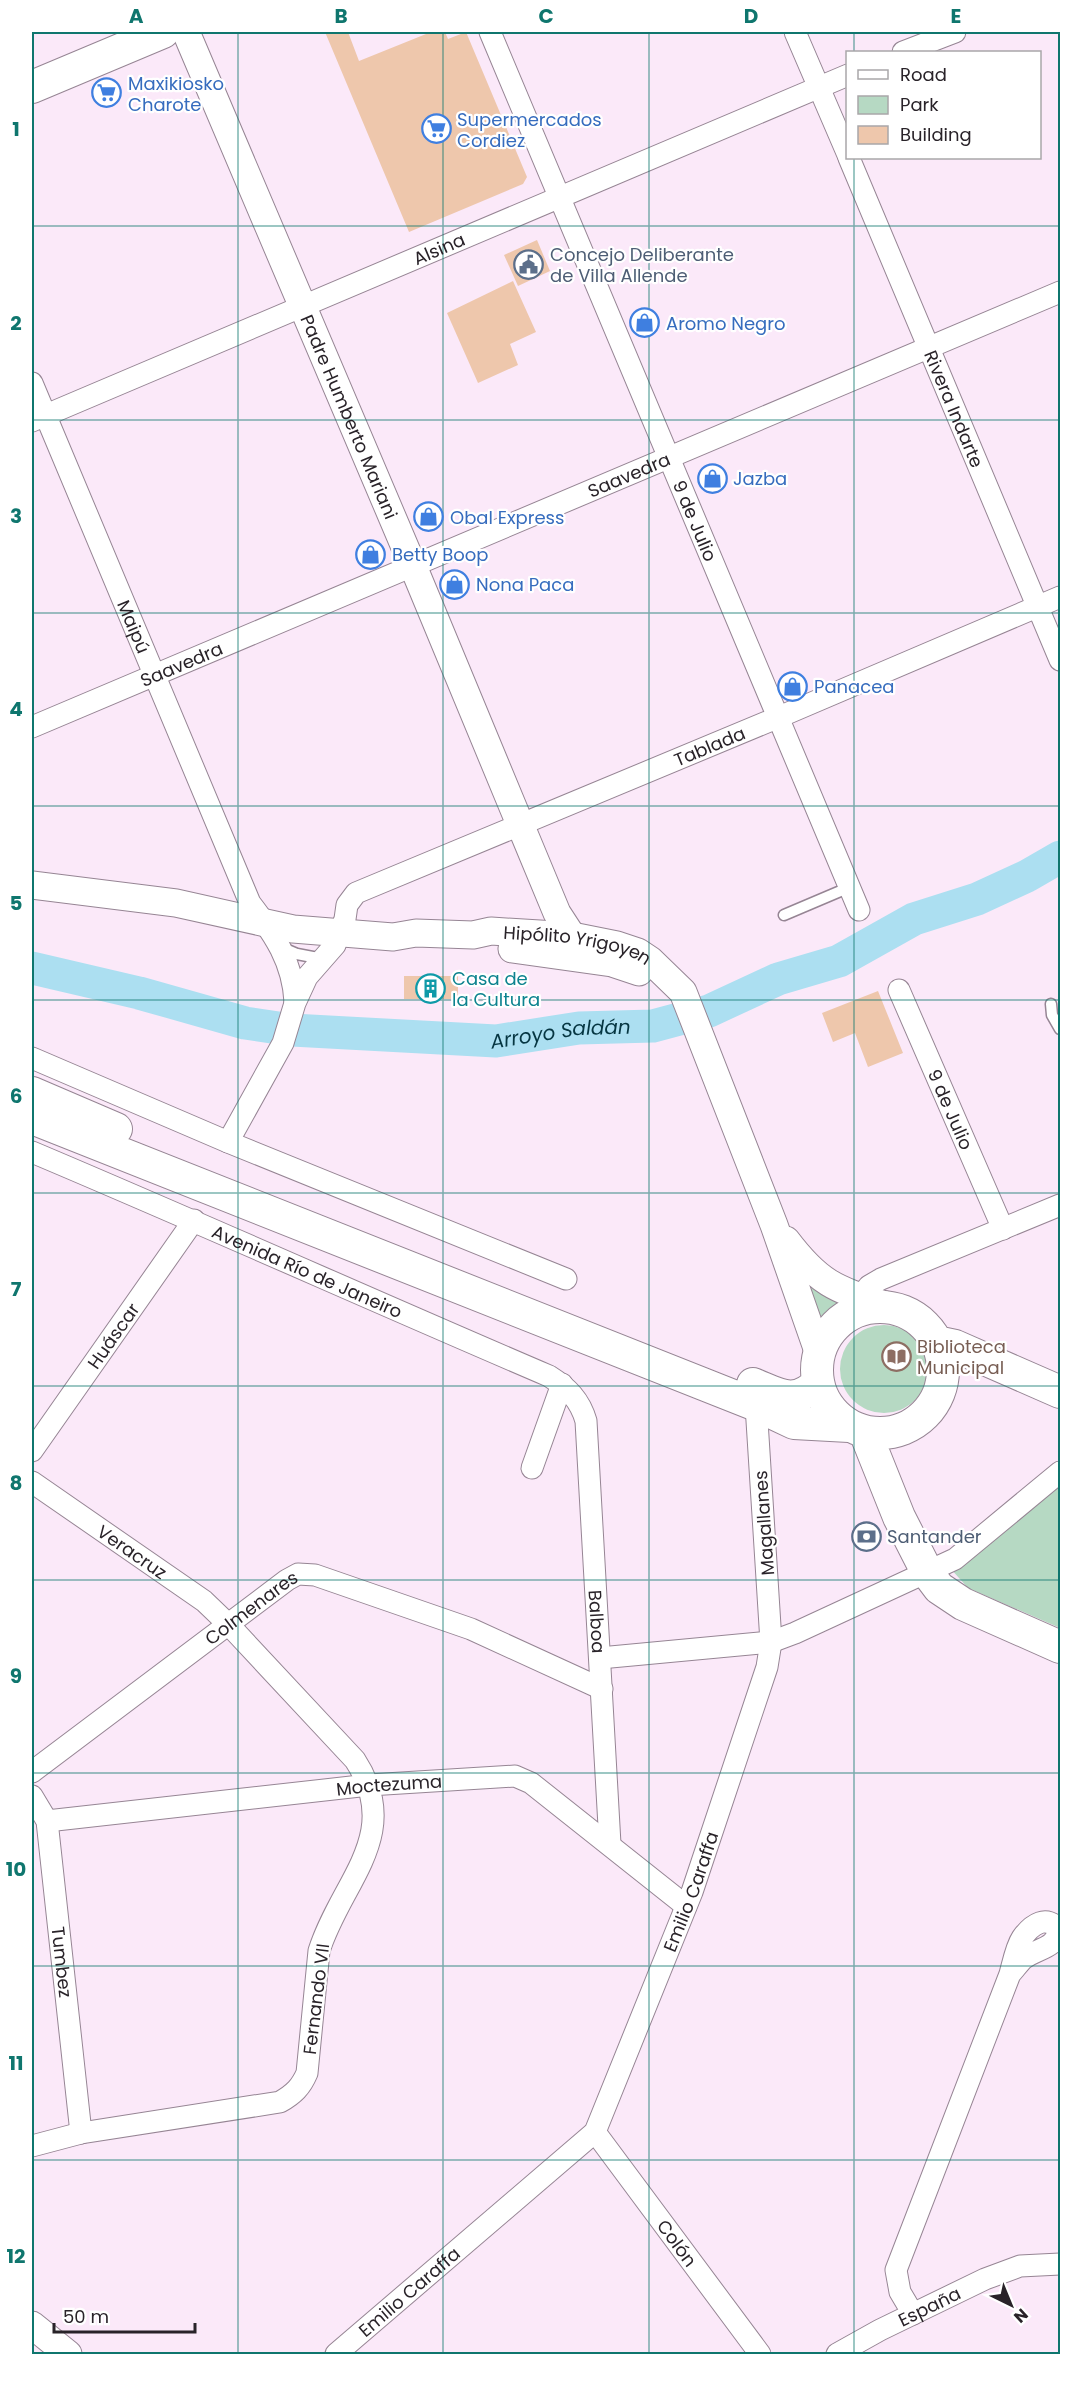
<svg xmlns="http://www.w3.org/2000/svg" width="1092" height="2386" viewBox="0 0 1092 2386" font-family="Poppins,sans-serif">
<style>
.green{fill:#b6d9c3}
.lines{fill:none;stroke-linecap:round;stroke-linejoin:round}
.river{stroke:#acdff1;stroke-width:33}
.building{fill:#eec7ac}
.service-casing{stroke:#968594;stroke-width:13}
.minor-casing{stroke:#968594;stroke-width:23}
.tertiary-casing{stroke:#968594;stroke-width:29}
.secondary-casing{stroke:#968594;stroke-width:34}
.service{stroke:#fff;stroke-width:10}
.minor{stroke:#fff;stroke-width:21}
.tertiary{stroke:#fff;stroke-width:27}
.secondary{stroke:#fff;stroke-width:32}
.grid{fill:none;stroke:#0f766e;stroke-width:1.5;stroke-opacity:0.55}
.labels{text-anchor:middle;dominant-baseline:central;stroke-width:4.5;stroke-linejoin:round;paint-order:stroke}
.shop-label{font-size:18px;fill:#366cbe;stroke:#fff;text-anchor:start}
.street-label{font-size:18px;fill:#292329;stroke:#fff}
.service-label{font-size:18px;fill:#4e5e75;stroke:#fff;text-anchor:start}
.culture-label{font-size:18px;fill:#0d838f;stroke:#fff;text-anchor:start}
.education-label{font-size:18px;fill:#785e54;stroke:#fff;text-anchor:start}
.water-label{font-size:20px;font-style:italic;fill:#063642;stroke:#fff}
.neatline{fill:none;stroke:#0f766e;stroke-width:2}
.grid-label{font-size:20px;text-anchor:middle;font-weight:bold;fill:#0f766e}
</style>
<rect width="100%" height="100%" fill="#fbe9f9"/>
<path class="green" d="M808,1283L842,1303L821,1323Z
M840 1369a44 44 0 1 1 88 0a44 44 0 1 1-88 0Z
M1060,1476V1628L968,1588L950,1568Z"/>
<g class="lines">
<path class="river" id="s1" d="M32,968L139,993L245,1023L292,1030L496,1041L579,1028L653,1026L709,1011L778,979L839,961L914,919L977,899L1027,876L1060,857"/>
</g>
<path class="building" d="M325,32H348L359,61L431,32H445L448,39L466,32L527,177L523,184L409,232Z
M537,240L550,271L518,286L504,255Z
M513,281L536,332L510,344L518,365L478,383L447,313Z
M404,976H458V999H404Z
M878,991L903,1053L868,1067L855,1033L833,1042L822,1013Z"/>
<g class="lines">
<defs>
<path id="service" d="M784,915L850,887
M283,948L297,954L323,959
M1051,1004L1052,1015L1060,1029"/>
<g id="minor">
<path id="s2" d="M490,32L859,910"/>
<path d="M795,32L848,155"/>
<path d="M903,52L955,32"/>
<path id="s3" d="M849,158L1060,660"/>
<path id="s4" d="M32,383L250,903C274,934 293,962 295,1002"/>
<path id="s5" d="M32,421L848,75"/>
<path id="s6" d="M32,727L1060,292"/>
<path id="s7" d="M899,990L1003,1229"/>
<path d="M32,1058L228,1142L566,1279"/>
<path id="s8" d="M228,1142L283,1043L295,1003L307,977L335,945L345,919L347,905L356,893L779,717L1060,597"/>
<path id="s9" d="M32,1152C205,1225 376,1302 549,1376C568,1388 580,1400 586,1421L610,1844"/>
<path d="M842,1321L869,1286L881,1279L1060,1205"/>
<path id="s10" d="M32,1451L194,1220"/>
<path d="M532,1468L562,1384"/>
<path id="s11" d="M32,1482L204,1601L229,1625L355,1760C404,1835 341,1881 319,1951L307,2073C301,2087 294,2094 280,2102L81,2133L32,2146"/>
<path d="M600,1658L771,1642L795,1633L955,1559L1060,1472"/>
<path id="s12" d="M32,1772L287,1580L298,1574L315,1575L471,1629L602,1689"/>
<path id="s13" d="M32,1796L47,1821L81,2133"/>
<path id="s14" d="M47,1821L369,1785L515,1776L531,1783L686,1906"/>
<path id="s15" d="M595,2132L760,2354"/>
<path d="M913,2314L900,2292L896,2270L1010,1974C1014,1970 1018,1964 1023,1959C1037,1948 1056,1949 1059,1930C1047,1914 1032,1924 1022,1938C1016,1947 1013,1963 1010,1974"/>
<path id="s16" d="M336,2354L595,2132L692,1892L767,1667L771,1642L756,1405"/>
<path id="s17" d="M837,2354L880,2330L985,2279L1020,2266L1060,2264"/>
</g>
<g id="tertiary">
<path id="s18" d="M186,32L413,566L520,824L557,913L572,936"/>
<path id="s19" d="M32,885L176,903L293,929L393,937L416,933L473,935L491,931L572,936L617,945L638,952L650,960L683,992L774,1225L819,1354"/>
<path d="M512,949L612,963L639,972"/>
<path d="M786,1240C820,1285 836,1289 888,1306"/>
<path d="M32,2325L68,2354"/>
</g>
<path id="secondary" d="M32,87L163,32
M32,1093L116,1129
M32,1118L756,1405L794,1423L849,1426
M817 1370a63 63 0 1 1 126 0a63 63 0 1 1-126 0Z
M936,1342L955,1346L1060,1392
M753,1384C780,1395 794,1406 818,1383
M865,1432L899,1517L927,1572L939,1588L963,1604L1060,1647"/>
</defs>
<use href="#service" class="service-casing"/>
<use href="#minor" class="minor-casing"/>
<use href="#tertiary" class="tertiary-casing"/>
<use href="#secondary" class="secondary-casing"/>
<use href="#service" class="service"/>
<use href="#minor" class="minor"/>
<use href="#tertiary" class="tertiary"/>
<use href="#secondary" class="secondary"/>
</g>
<path class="grid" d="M238,32V2354M443,32V2354M649,32V2354M854,32V52M854,158V2354M32,226H1060M32,420H1060M32,613H1060M32,806H1060M32,1000H1060M32,1193H1060M32,1386H1060M32,1580H1060M32,1773H1060M32,1966H1060M32,2160H1060"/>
<defs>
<symbol id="supermarket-ring" viewBox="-11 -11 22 22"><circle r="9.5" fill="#fff" stroke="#3f7fe0" stroke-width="1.5"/><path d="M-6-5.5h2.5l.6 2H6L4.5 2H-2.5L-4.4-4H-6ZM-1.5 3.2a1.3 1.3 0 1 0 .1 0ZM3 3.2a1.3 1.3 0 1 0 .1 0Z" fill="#3f7fe0"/></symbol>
<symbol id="civic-ring" viewBox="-11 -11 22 22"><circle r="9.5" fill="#fff" stroke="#5c6f8a" stroke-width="1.5"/><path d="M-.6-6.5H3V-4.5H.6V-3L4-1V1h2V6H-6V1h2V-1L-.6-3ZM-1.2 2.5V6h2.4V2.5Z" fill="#5c6f8a"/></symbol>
<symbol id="shop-ring" viewBox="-11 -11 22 22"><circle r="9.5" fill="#fff" stroke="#3f7fe0" stroke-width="1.5"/><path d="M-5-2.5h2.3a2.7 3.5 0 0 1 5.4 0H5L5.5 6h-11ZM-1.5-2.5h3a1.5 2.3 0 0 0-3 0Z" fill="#3f7fe0"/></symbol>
<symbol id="building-ring" viewBox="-11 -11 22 22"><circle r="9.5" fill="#fff" stroke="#0f9aa8" stroke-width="1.5"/><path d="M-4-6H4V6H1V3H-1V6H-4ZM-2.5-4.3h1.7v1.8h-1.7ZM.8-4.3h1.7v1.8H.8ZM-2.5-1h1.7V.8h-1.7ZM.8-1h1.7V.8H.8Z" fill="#0f9aa8"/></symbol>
<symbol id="library-ring" viewBox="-11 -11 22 22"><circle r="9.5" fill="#fff" stroke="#8d6e63" stroke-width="1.5"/><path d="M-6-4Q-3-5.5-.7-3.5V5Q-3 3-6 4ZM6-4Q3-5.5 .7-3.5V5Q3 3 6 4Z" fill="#8d6e63"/></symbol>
<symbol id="bank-ring" viewBox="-11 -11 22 22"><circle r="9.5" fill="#fff" stroke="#5c6f8a" stroke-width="1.5"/><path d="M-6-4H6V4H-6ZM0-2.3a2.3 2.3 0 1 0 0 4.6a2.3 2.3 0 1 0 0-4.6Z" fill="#5c6f8a"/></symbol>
</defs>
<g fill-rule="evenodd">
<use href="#supermarket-ring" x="90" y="76" width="33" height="33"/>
<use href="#supermarket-ring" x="420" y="112" width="33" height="33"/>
<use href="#civic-ring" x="512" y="248" width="33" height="33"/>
<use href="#shop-ring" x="628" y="306" width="33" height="33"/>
<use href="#shop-ring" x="696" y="462" width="33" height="33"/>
<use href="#shop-ring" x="412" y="500" width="33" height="33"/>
<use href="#shop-ring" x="354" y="538" width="33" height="33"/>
<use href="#shop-ring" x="438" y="568" width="33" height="33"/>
<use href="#shop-ring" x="776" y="670" width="33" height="33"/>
<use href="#building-ring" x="414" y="972" width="33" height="33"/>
<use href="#library-ring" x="880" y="1340" width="33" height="33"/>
<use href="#bank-ring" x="850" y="1520" width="33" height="33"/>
</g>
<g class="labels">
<g class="shop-label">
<text x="128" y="83">Maxikiosko<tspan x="128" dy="21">Charote</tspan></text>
<text x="457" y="119">Supermercados<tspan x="457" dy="21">Cordiez</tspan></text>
<text x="666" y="323">Aromo Negro</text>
<text x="733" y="478">Jazba</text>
<text x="450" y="517">Obal Express</text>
<text x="392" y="554">Betty Boop</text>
<text x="476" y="584">Nona Paca</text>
<text x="814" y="686">Panacea</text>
</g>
<g class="street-label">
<text stroke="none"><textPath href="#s5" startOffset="442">Alsina</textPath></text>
<text stroke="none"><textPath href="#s3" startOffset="272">Rivera Indarte</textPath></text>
<text stroke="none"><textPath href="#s18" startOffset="418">Padre Humberto Mariani</textPath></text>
<text stroke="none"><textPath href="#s6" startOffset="648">Saavedra</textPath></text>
<text stroke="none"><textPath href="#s2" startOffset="530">9 de Julio</textPath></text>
<text stroke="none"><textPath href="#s4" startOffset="264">Maipú</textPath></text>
<text stroke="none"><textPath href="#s6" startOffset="162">Saavedra</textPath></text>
<text stroke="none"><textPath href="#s8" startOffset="666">Tablada</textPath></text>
<text stroke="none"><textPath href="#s19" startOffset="552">Hipólito Yrigoyen</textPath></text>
<text stroke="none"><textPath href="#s7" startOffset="130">9 de Julio</textPath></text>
<text stroke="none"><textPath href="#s9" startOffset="300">Avenida Río de Janeiro</textPath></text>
<text stroke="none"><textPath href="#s10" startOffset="141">Huáscar</textPath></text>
<text transform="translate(764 1523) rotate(-94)">Magallanes</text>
<text stroke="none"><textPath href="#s11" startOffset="122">Veracruz</textPath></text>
<text stroke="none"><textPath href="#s12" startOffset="274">Colmenares</textPath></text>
<text stroke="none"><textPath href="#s9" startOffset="824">Balboa</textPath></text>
<text stroke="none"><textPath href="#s14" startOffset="344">Moctezuma</textPath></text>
<text stroke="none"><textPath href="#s16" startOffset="600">Emilio Caraffa</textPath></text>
<text stroke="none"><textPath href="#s13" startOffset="171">Tumbez</textPath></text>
<text transform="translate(316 1999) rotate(-83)">Fernando VII</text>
<text stroke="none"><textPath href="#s15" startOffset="138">Colón</textPath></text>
<text stroke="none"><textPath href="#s16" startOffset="96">Emilio Caraffa</textPath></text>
<text stroke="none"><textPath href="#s17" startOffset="104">España</textPath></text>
</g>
<g class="service-label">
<text x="550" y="254">Concejo Deliberante<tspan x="550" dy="21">de Villa Allende</tspan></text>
<text x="887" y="1536">Santander</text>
</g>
<g class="culture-label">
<text x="452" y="978">Casa de<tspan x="452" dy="21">la Cultura</tspan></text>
</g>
<g class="education-label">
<text x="917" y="1346">Biblioteca<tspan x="917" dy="21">Municipal</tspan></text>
</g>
<g class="water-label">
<text stroke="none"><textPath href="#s1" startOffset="537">Arroyo Saldán</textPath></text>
</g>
</g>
<rect width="1092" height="2386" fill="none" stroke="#ffffff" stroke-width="66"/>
<rect x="846" y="51" width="195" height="108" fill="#ffffff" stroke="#a9a7a9" stroke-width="1.5"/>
<rect x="858" y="70" width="30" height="9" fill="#ffffff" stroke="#a9a7a9" stroke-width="1.5"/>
<text x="900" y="81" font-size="18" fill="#292329">Road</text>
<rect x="858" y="96" width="30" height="18" fill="#b6d9c3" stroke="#a9a7a9" stroke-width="1.5"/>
<text x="900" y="111" font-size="18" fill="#292329">Park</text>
<rect x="858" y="126" width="30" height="18" fill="#eec7ac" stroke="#a9a7a9" stroke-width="1.5"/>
<text x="900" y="141" font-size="18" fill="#292329">Building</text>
<g transform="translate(1011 2305) rotate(137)" stroke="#ffffff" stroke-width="4.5" paint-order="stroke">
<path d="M0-4.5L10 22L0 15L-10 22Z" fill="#292329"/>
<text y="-9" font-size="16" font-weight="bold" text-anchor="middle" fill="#292329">N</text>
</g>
<path d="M54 2323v9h141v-9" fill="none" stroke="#292329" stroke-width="3"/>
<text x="63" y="2323" font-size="18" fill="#292329" stroke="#ffffff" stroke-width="4.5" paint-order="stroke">50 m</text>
<rect x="33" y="33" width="1026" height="2320" class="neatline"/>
<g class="grid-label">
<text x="136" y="23">A</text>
<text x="341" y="23">B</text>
<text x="546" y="23">C</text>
<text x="751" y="23">D</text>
<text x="956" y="23">E</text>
<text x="16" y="136">1</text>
<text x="16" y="330">2</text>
<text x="16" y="523">3</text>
<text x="16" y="716">4</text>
<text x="16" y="910">5</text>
<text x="16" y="1103">6</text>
<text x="16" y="1296">7</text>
<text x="16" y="1490">8</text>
<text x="16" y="1683">9</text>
<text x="16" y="1876">10</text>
<text x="16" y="2070">11</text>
<text x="16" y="2263">12</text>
</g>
</svg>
